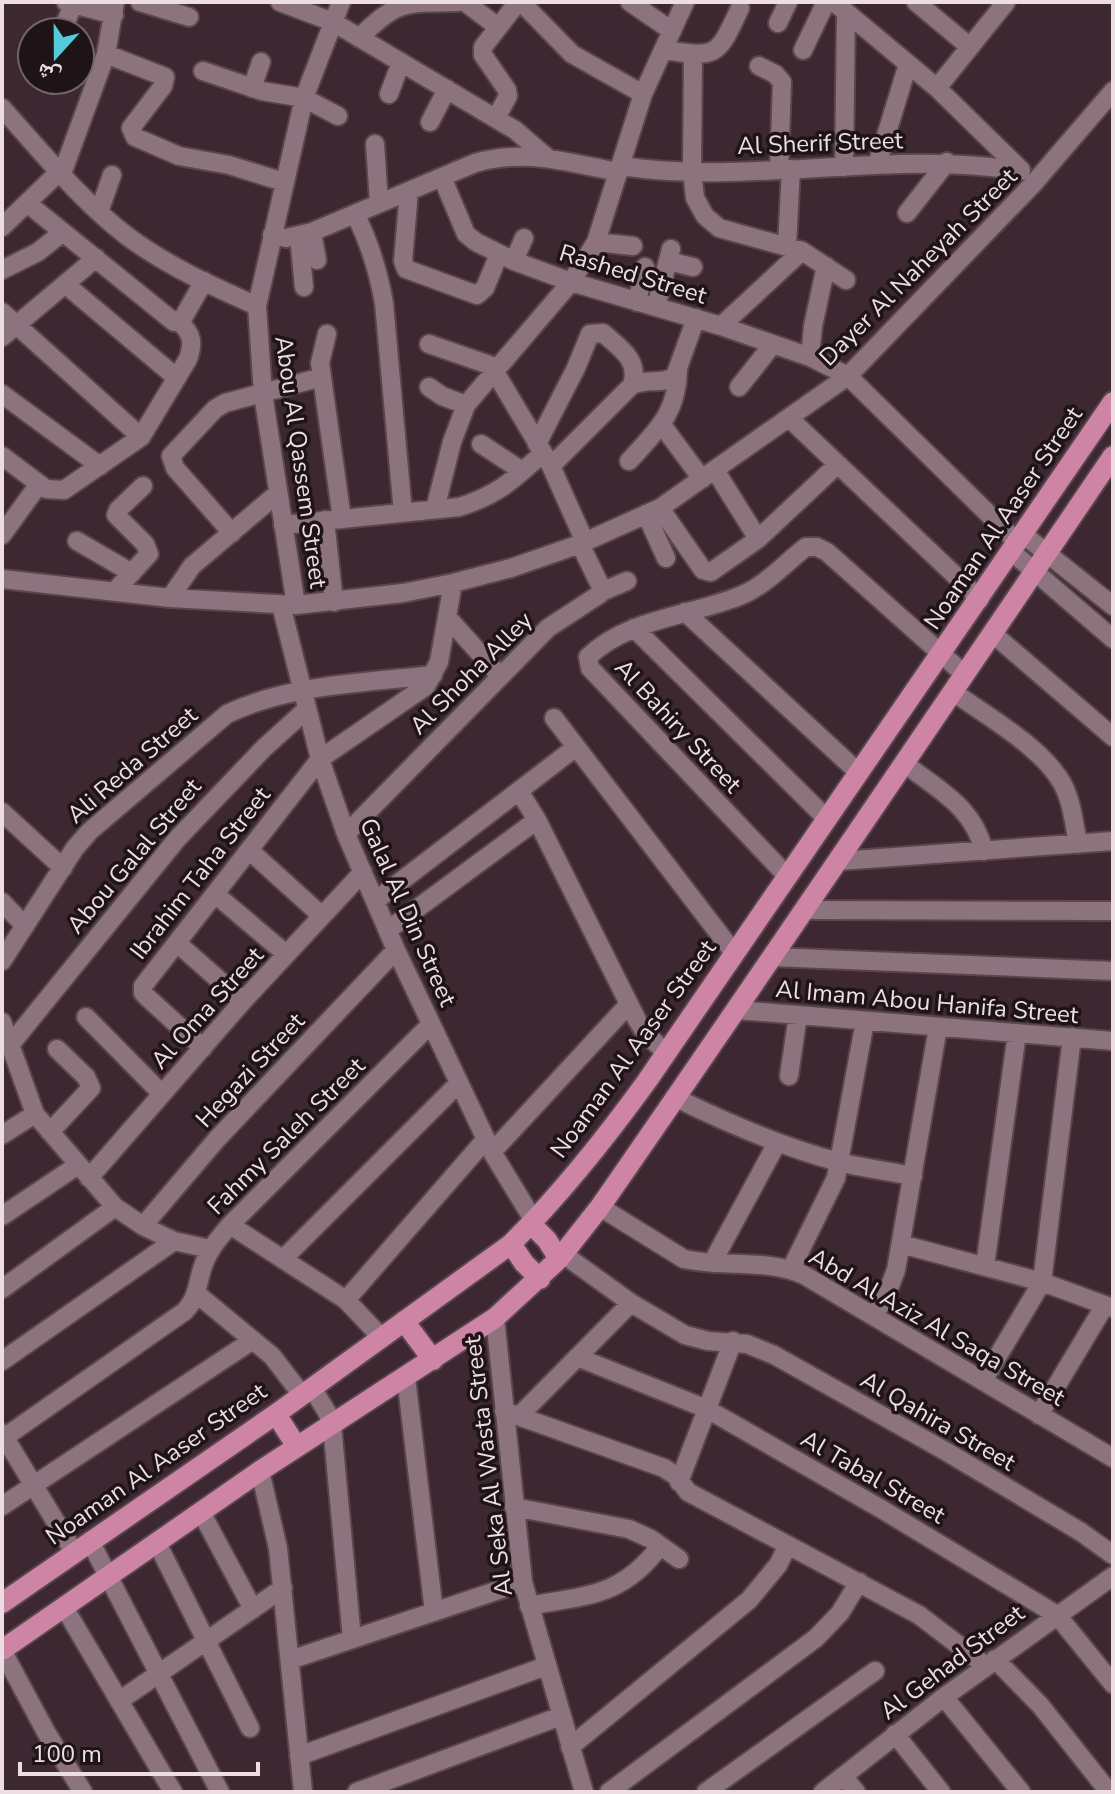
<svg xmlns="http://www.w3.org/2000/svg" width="1115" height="1794" viewBox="0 0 1115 1794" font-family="'Nunito Sans','Noto Naskh Arabic',sans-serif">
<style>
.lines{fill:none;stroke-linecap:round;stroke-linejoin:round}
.minor-casing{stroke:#58464d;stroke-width:22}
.major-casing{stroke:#58464d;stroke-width:24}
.minor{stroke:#8d737d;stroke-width:18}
.major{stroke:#ce84a5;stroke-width:20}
.labels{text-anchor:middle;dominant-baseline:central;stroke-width:7;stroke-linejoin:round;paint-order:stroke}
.street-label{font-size:24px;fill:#eddee4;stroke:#1e1418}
</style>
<rect width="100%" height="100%" fill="#3d2730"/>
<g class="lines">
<defs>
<path id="minor" d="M66,2L114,15
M140,2L189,17
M280,2L333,22L515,130L549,159
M465,2L498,27
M521,2L572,54L643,94
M630,2L672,31
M834,2L937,88L1021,170
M916,2L970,47
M778,23L788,2
M61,32L74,4
M359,38C398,0 403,3 458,2
M664,50C718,58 717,57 740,8
M803,50L826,2
M106,54L165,77L163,86L131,128L135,137L179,156L229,165L284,182
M693,54L692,171L695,198L705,216L719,228L802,251L846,280
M759,66L775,74L782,82L779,170
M203,71L262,91L304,98L338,116
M252,88L261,62
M937,88L1006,2
M389,94L401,62
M2,108C42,152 80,200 127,236C167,266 212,286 257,306
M496,118L508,96L507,90L483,55V47L518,2
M430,122L447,89
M375,144L379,203
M877,165L908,64
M621,166C753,186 889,149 1021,171
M844,167L846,12
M62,174L106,54L115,2
M442,177L466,234L476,242L514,261L571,282L721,326L810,357L848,376L1018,543
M409,191L403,261L406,269L477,295L485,288L499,254
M27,203L174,322L183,318L204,281
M99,212L112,175
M907,213L947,162
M355,214C370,243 378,270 384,303L403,513
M2,227L60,171
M312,232L317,260
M272,235L286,238L312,232L475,163C526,148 568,163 619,172
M299,236L304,287
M596,242L633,246
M787,246L791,169
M514,261L524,238
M668,261L693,267
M2,270L38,252L63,232
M65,284L177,378
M637,302L645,267
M656,307L671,249
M2,312L141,437
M721,326L802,251
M327,334L320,363L342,519
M2,337L96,258
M429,344L498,368
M810,357L813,326L826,266
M495,372L551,466L585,542
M429,387L442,396L466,405
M739,387L773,344
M2,394L100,466
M789,418L980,599
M662,425L702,479
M481,444L522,471
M537,444L576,368L590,334L603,333C620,348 640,360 632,385
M2,456L46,489L64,490L141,437L188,359C194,342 192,334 179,321
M629,461C657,430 677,414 678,370
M551,466L632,385C647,378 663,385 675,376L696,318
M715,470L758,539
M660,508L703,570L711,572L758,539L837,465
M435,509L452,442L466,405L571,282L596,242L643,94L685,2
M646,514L666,558
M325,520L334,602
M283,525L459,507C498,495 513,480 543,453
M232,533L175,468L171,456L215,409L225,403L322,377
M2,535L39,484
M1024,535L1113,606
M77,541L132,573
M1012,552L1113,639
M2,579L170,598L296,605L403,593L453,583L511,568L580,544L660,508L848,376L1034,183L1113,91
M115,591L149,554L145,544L116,515L118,510L143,486
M601,592L627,581
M170,598L192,566L278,493
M281,605L320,759L346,834L396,950L492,1152L534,1221
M296,605L263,394L257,306L304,98L341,2
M685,612L859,773
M448,618L500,676
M634,628L827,819
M992,633L1113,737
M952,691C986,716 1041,746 1062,783C1072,801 1074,823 1078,844
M554,718L734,953
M904,763C938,790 973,806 984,851
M519,791L537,820L637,1020L646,1034L665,1052
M2,812L63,868
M346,834L548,628L600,594L601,587L580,544
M249,850L322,916
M839,861L1113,841
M787,876L590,668L588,657C628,618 692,616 742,595C766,585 785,563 806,547H817L827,552L964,674
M215,894L286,954
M375,901L576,747
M2,902L25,926
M806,910L1113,911
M388,930L537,820
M177,943L243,1001
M773,957L1113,971
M2,961L75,848L90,831L227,714C290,684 365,683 433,675
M737,1010L1113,1041
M86,1017L162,1094
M2,1022L35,1114L115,1207L143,1226L174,1241L210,1249
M10,1045L177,839L264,748L307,709
M203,1048L148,998L143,993V986L320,759L426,686L439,662L453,583
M789,1076L798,1015
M676,1098C729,1124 782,1147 839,1162C863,1168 888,1171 913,1176
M50,1132L91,1088L86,1077L57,1049
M2,1135L35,1114
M492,1152L629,1004
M89,1178L243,1001L363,872
M600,1207L684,1259C724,1268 765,1258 804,1275L1113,1458
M2,1216L78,1165
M230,1225L346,1300L381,1337
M143,1226L217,1139L396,950
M901,1244L1042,1282L1113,1308
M563,1254L631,1303L685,1335L708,1341L747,1344L774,1355L947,1452L1081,1532L1113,1555
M283,1259L459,1083
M712,1263L777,1143
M985,1266L1017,1033
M791,1269L836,1178L865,1021
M2,1289L115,1207
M197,1294L272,1356L302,1395
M346,1300L486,1139
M874,1316L887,1294L896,1270L938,1027
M495,1318L523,1582L584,1792
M577,1357L707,1409L883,1510L1057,1615L1113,1684
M2,1361L174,1241
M406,1377L434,1612
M983,1381L1042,1282L1072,1037
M312,1388L327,1412L332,1425L352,1639
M504,1411L664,1468L676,1476L688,1492L919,1615L986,1666
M520,1415L631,1303
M1039,1415L1105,1305
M2,1433L74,1552
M2,1439L185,1311C197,1298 197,1286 202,1269C207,1252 218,1239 230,1225L431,1024
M260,1471L278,1548L303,1792
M679,1482L733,1341
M2,1506L253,1340
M514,1507L629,1529L651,1539L679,1559
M201,1512L253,1609
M90,1541L220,1792
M157,1543L250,1728
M529,1606C587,1595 622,1597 660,1546
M64,1607L173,1792
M2,1650L46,1732L83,1792
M995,1659L1040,1705L1109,1792
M290,1660L523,1582
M944,1697L1021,1792
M119,1701L283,1588
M895,1734L941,1792
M570,1747L749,1600L778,1565L788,1545
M299,1756L546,1666
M843,1776L856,1792
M357,1792L561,1716
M609,1792L816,1638L840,1613L859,1582
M706,1792L875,1671
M823,1792L944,1697L1113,1576"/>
<path id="major" d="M531,1224L547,1240L559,1259
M511,1244L524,1263L540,1279
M404,1321L433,1360
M276,1414L297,1447
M2,1603L276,1414L511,1244C562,1193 605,1139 647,1081L1113,402
M2,1650L260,1471L495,1318L559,1259L600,1207C773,958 942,707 1113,456"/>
</defs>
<use href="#minor" class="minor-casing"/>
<use href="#major" class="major-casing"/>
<use href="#minor" class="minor"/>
<use href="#major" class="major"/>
</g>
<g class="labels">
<g class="street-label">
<text transform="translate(820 143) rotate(-2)">Al Sherif Street</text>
<text transform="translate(918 267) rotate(-45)">Dayer Al Naheyah Street</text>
<text transform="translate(633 274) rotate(17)">Rashed Street</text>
<text transform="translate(301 462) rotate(82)">Abou Al Qassem Street</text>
<text transform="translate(1003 518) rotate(-56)">Noaman Al Aaser Street</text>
<text transform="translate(471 673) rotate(-45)">Al Shoha Alley</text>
<text transform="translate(678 726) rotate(47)">Al Bahiry Street</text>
<text transform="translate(132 765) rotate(-41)">Ali Reda Street</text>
<text transform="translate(134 856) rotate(-50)">Abou Galal Street</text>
<text transform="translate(200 873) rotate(-52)">Ibrahim Taha Street</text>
<text transform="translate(408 912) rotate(66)">Galal Al Din Street</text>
<text transform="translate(927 1002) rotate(5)">Al Imam Abou Hanifa Street</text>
<text transform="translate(207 1008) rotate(-48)">Al Oma Street</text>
<text transform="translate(633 1049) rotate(-54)">Noaman Al Aaser Street</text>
<text transform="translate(250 1070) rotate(-47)">Hegazi Street</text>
<text transform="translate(286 1136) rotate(-45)">Fahmy Saleh Street</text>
<text transform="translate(937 1327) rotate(30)">Abd Al Aziz Al Saqa Street</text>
<text transform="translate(938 1421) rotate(30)">Al Qahira Street</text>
<text transform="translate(156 1464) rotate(-35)">Noaman Al Aaser Street</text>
<text transform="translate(488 1466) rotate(-97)">Al Seka Al Wasta Street</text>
<text transform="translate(873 1477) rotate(30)">Al Tabal Street</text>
<text transform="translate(952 1662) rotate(-37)">Al Gehad Street</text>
</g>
</g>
<rect width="1115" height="1794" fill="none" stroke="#eddee4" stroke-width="8"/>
<g transform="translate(56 56) rotate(201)"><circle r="38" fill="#1e1418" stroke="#71656a" stroke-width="2"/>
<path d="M0-6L14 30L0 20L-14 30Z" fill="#53cbda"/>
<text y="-12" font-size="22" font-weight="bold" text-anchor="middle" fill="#eddee4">ش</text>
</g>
<path d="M20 1762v12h238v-12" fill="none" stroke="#eddee4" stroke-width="4"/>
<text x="32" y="1762" font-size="24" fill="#eddee4" stroke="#1e1418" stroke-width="6" paint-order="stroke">100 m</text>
</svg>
